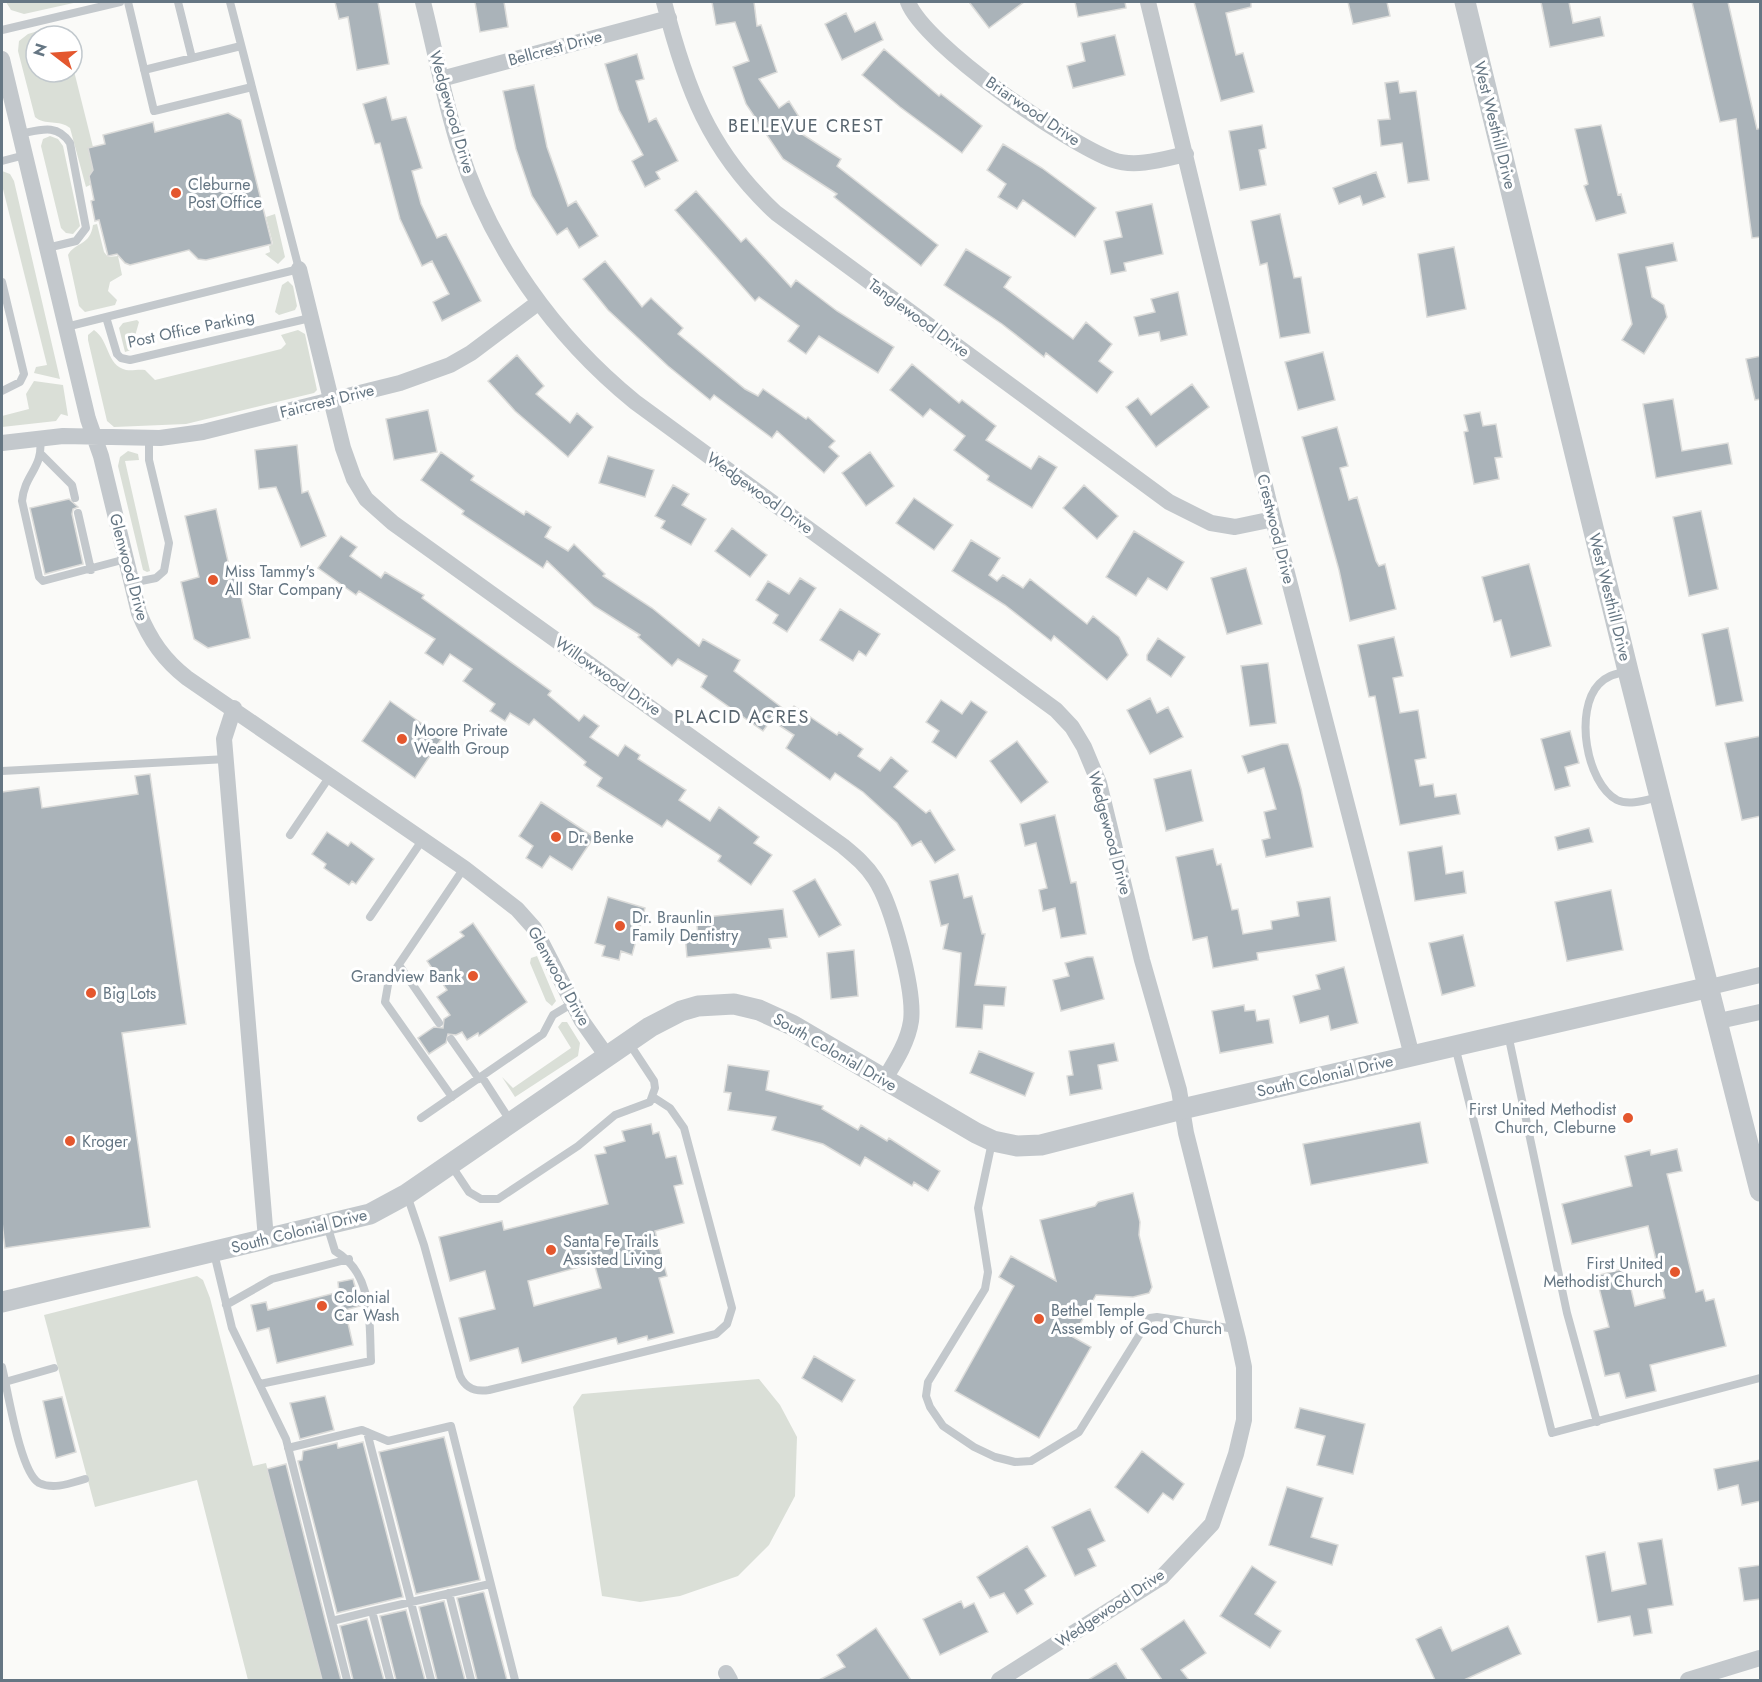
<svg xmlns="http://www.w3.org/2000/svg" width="1762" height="1682" viewBox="0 0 1762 1682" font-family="Jost,sans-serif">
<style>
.green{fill:#dadfd7}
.building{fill:#aab3b9;stroke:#dcdcda;stroke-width:1.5;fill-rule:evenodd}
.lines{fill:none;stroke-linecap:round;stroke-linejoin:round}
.service{stroke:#c3c8cc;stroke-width:8}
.minor{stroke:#c3c8cc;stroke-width:16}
.tertiary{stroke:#c3c8cc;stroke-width:21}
.poi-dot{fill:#e4572e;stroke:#fff;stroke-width:2}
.labels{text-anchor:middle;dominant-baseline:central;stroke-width:6;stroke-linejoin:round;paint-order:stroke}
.street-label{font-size:16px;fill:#657683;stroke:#fff}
.poi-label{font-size:16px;fill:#657683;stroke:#fff;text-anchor:start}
.neighbourhood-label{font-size:18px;letter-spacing:1.5px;fill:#57646e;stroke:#fff}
</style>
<rect width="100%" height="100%" fill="#fafaf8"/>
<path class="green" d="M6,2H78L24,14L11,10Z
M48,28L60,36H36V72H72V63L93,147L88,148L93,171L89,176L90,185L86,187L70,128C59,119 45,126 35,117L18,51L19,41L28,34Z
M50,136L58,139L63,146L80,226L73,234L66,233L61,228L41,146L43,139Z
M2,171L10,174L14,181L60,379L34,373L36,367L47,365L2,185Z
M275,214L285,257L278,264L265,254L270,252L269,246L273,244L266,217Z
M97,224L104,252L108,257L118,256L122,275L110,282L108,291L117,300L115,305L85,312L79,306L68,255C75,242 90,246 93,225Z
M288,281L293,286L297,306L295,310L279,315L275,312L282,285Z
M137,320L139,322L131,350L125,352L119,328L123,323Z
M94,330C110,341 106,365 126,370C133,371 138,369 145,370L155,380L281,349L286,344L281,335L298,330L305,334L317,390L314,393L186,424L114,427L107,421L88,340V335Z
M34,381L63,385L68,416L61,414L56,421L2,427V416L29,409L26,394Z
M128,451L138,454L139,460L125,461L150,571L147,572L143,570L118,466L120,457Z
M537,956L556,1001L552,1006L546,1001L530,963L531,958Z
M562,1022H567L580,1043L578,1056L515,1097L502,1077L513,1088L571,1048L558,1027Z
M197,1276L203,1280L210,1298L253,1466L266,1463L322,1680H248L197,1480L95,1507L44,1315Z
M759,1379L780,1405L797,1437L795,1496L769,1545L738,1576L680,1596L640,1602L602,1596L573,1407L582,1394Z"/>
<path class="building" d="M335,2H378L389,64L357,70L348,17L339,19Z
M475,2H504L508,27L480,32Z
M712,2H754L757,26L761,25L777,72L759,79L779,108L789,101L801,120L791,127L841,159L837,166L938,245L921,266L834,197L837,194L783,159L746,104L733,67L749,61L735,22L716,25Z
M969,2H1024L989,28Z
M1075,2H1125L1126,8L1078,17Z
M1194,2H1251V7L1226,13L1236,55L1243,53L1254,92L1221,101Z
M1348,2H1387L1390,16L1353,24Z
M1541,2H1569L1573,23L1600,17L1604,36L1550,47Z
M1692,2H1728L1757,129L1761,128V237L1752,238L1736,119L1720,122Z
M846,13L855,32L875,22L883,40L842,60L825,24Z
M1115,35L1125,75L1073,88L1067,66L1085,61L1081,43Z
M884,49L939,96L941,94L982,126L962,153L900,107L862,75Z
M637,54L644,79L636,81L649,122L656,118L678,161L656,172L660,179L645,187L632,161L643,155L619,110L605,64Z
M1398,81L1400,93L1416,91L1429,180L1408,183L1402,143L1381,146L1378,120L1390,119L1385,83Z
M534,85L547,147L568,206L576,201L598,236L579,248L567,228L557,235L532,196L516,149L503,91Z
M386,97L392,120L406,117L422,168L412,171L421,204L437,238L446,234L481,301L442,321L433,302L449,294L432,261L422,266L400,219L380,143L375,144L363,104Z
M228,113L241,120L272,244L206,260L198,259L189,250L130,265L125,263L117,254L108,256L99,220L95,221L91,201L94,200L89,176L93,170L88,148L105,144L103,135L153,122L155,132Z
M1262,125L1266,148L1259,150L1266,185L1240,190L1229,131Z
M1601,125L1618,195L1621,194L1626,213L1596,221L1584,186L1588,184L1575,129Z
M1003,144L1042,168L1096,208L1075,237L1023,200L1017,209L998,197L1006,184L987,170Z
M1376,172L1385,197L1363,205L1360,196L1339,204L1333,188Z
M696,191L741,242L746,238L791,287L796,280L837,311L894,347L878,373L819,336L806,354L788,341L799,326L759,297L755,301L675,210Z
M1152,204L1163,254L1124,263L1126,271L1111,274L1104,241L1122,237L1116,212Z
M1280,214L1294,278L1301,277L1310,333L1280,338L1267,263L1260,265L1251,221Z
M1673,243L1677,261L1646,267L1652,297L1664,305L1667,317L1644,354L1622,340L1632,324L1618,254Z
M1454,247L1466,309L1427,317L1418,254Z
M966,249L1011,277L1004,287L1073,339L1086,322L1112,344L1099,361L1113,372L1097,393L1046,353L1044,357L1002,324L944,285Z
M605,261L642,307L651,298L683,328L678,334L745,389L758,396L763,389L806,419L808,417L835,441L829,447L839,456L824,473L777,431L772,438L714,395L710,400L668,366L608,310L583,279Z
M1178,292L1187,335L1161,341L1159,332L1139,336L1134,317L1155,312L1151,299Z
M1323,352L1335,400L1298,410L1285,362Z
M517,355L544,386L536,394L570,423L577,413L593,427L568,457L515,411L488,381Z
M1761,356V399L1755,400L1746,359Z
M912,364L959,403L962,400L996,426L986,440L1031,469L1039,456L1057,467L1032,508L987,480L989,476L954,450L965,436L930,409L923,417L890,390Z
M1192,384L1209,407L1156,447L1126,407L1138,398L1151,415Z
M1673,399L1682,451L1728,443L1732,464L1656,478L1643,404Z
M428,410L437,452L394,460L386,419Z
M1480,412L1483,426L1496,424L1502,457L1495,458L1499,479L1474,484L1464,432L1468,431L1464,415Z
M1337,427L1348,466L1340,468L1349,500L1357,497L1376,561L1379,566L1385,564L1396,609L1350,621L1339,570L1302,437Z
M297,445L302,493L308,491L326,536L301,547L276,487L259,489L255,450Z
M441,452L474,476L471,480L524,515L526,511L551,527L545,537L568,551L574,544L605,574L603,576L652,608L699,646L703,639L740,660L734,671L789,713L794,706L837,735L839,732L863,749L858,756L880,771L891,757L908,771L894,787L926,813L930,810L955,850L935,863L921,841L912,846L897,823L863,792L835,773L830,780L786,748L794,735L771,720L763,731L701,687L707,676L678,659L672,666L638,637L640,635L594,606L547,561L543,568L462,514L464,511L421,480Z
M870,452L894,486L866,506L842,473Z
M608,456L654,470L645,497L599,483Z
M673,485L689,494L682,505L706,519L691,545L661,528L665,521L655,516Z
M1084,485L1118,516L1097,539L1063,508Z
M914,498L953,525L934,550L896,523Z
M69,499L78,507L73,509L72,514L83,564L45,574L30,508Z
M216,509L230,570H235L250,638L208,648L194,639L181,582L199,577L185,516Z
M1701,511L1718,589L1689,596L1673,517Z
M732,528L767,555L750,577L715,551Z
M1134,531L1184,562L1167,590L1148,578L1136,596L1106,577Z
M341,536L357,547L350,556L381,578L385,572L424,595L422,598L551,691L548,695L579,721L584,715L599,726L590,737L618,756L625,745L640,755L638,759L686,790L679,800L710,821L719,807L759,837L754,843L772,855L751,885L718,861L721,856L667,820L662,827L597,786L602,778L584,765L586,762L534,719L529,725L510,713L505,721L490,711L495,704L463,681L472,669L450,654L443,665L425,653L435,639L359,591L356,595L318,568Z
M971,540L1000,558L989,575L997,581L1003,575L1023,588L1030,579L1087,624L1093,616L1119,637L1128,655L1107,680L1054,636L1051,641L1005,605L952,571Z
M1529,564L1551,646L1511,657L1501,620L1494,622L1482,577Z
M1246,568L1262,624L1227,634L1211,578Z
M800,578L816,588L787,632L773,623L778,615L756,600L768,581L789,594Z
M840,609L880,634L866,656L859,651L853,661L820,640Z
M1728,628L1743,701L1716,706L1702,634Z
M1394,637L1403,676L1393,678L1400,713L1418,710L1426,758L1415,760L1420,786L1433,784L1435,797L1456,794L1460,814L1400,825L1375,696L1369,697L1358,645Z
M1158,638L1185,657L1171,677L1147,660V655Z
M1268,663L1276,723L1250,726L1241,666Z
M1150,698L1157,713L1168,707L1183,737L1150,754L1127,710Z
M941,700L962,714L971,701L987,712L956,758L932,742L939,731L926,722Z
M390,701L442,738L415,778L362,741Z
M1570,731L1579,763L1565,767L1570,786L1555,790L1541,739Z
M1761,736V816L1742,820L1725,743Z
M1017,741L1048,782L1021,803L990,761Z
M1282,744H1288L1301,789L1313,847L1266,857L1262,840L1270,838L1264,812L1276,809L1264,768L1248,773L1242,756Z
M1191,770L1203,821L1166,831L1154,779Z
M150,774L186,1024L122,1033L150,1227L5,1248L2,1222V792L39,787L42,808L138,794L135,776Z
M541,802L594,837L572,870L550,856L542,868L526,858L533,846L519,836Z
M1055,815L1071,883L1076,882L1086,934L1061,938L1055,908L1043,911L1039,890L1047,888L1036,843L1025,846L1020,824Z
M1589,828L1593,842L1558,850L1555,837Z
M327,832L348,846L351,842L374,859L356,884L352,881L349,885L324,868L326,864L312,854Z
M1442,846L1446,874L1463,871L1466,893L1415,901L1408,852Z
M1213,849L1217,865L1221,864L1232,910L1238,909L1243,934L1272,929L1271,921L1299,916L1297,902L1330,897L1336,941L1257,953L1258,960L1213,968L1207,937L1193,940L1176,857Z
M958,874L964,898L972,896L982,934H985L975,985L1006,987L1004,1006L984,1005L982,1029L956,1027L961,953L943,949L948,924L941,926L930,881Z
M815,879L841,925L819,937L793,891Z
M1611,890L1623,950L1567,961L1555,902Z
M608,897L645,908L632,955L621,951L619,960L602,956L605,946L595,943Z
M783,909L787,937L769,939L771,948L687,957L685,935L698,934L696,918Z
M473,923L527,1002L479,1036L478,1033L467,1040L462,1032L456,1035L448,1034L446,1043L429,1054L418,1038L434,1027L443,1028L444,1019L450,1015L437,997L447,990L427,961L464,936L460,932Z
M1463,935L1475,986L1442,995L1429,943Z
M854,950L858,996L831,999L827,953Z
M1087,957H1093L1104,999L1061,1011L1053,980L1069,976L1065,963Z
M1344,967L1358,1023L1331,1030L1328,1016L1300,1023L1293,996L1320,989L1316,975Z
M1244,1005L1245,1011L1255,1010L1257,1021L1269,1019L1273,1043L1220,1053L1212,1011Z
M1114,1043L1118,1061L1098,1065L1102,1089L1070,1095L1067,1076L1073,1075L1069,1051Z
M979,1051L1034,1073L1025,1096L970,1073Z
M728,1065L769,1071L766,1090L823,1106L822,1109L858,1130L861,1125L887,1141L889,1138L940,1171L928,1191L914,1182L912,1186L865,1157L860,1166L823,1144L772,1130L776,1117L728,1110L731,1093L724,1092Z
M1420,1122L1428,1163L1311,1185L1303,1144Z
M651,1124L653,1134L659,1132L666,1158L676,1156L683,1184L674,1186L684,1223L655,1231L667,1276L659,1278L674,1333L648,1340L647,1336L618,1344L616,1338L522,1363L518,1348L470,1361L459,1318L495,1309L485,1271L450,1281L439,1237L502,1221L504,1230L608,1204L595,1155L606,1153L604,1147L625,1141L622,1131ZM594,1263L601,1288L534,1306L528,1281Z
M1677,1149L1682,1171L1667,1174L1696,1292L1703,1290L1706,1301L1714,1299L1726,1346L1650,1365L1656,1391L1626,1398L1619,1373L1605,1376L1594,1331L1609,1327L1596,1276L1626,1268L1635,1306L1665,1298L1648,1226L1572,1244L1562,1204L1632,1186L1625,1156L1650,1150L1651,1155Z
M1133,1193L1140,1222L1139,1235L1152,1287L1149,1293L1133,1297L1096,1295L1073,1337L1091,1347L1039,1438L955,1391L1014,1286L999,1277L1011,1256L1056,1281L1040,1220L1095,1206L1098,1202Z
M353,1279L360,1306L345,1310L353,1345L277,1363L269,1328L257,1331L251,1305L266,1302L268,1310L339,1292L338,1282Z
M814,1356L855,1380L842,1402L802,1378Z
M325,1396L334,1430L300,1439L290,1403Z
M62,1397L76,1452L56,1458L43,1401Z
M1300,1408L1365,1424L1353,1474L1317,1465L1325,1436L1295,1428Z
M444,1437L480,1580L416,1594L379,1452Z
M363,1442L403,1597L337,1613L298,1461L302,1460L303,1451L337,1443L338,1448Z
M1142,1451L1184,1484L1173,1500L1163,1493L1148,1513L1115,1487Z
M1761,1460V1501L1742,1505L1738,1485L1718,1490L1714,1469Z
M286,1464L326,1623L341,1680H322L267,1469Z
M1287,1487L1323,1498L1311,1537L1338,1545L1332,1565L1269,1545Z
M1090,1509L1105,1541L1088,1549L1096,1566L1075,1576L1052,1527Z
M1662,1539L1673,1605L1648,1609L1652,1633L1634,1636L1630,1616L1598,1622L1586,1556L1605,1552L1612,1591L1646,1584L1638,1543Z
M1027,1546L1046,1576L1025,1590L1033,1604L1017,1614L1004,1593L990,1598L977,1577Z
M1761,1565V1599L1744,1601L1739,1568Z
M1252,1566L1276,1582L1255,1614L1281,1631L1270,1648L1220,1616Z
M483,1592L484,1593L507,1680H477L457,1598Z
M444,1601L465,1680H437L419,1607Z
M961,1601L964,1608L974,1603L988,1632L940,1655L923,1619Z
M406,1610L425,1680H396L380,1616Z
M367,1619L384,1680H353L340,1626Z
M1184,1620L1206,1653L1181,1670L1189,1680H1162L1141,1649Z
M1508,1626L1521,1654L1464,1680H1435L1416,1639L1441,1627L1452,1651Z
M876,1628L911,1680H819L845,1667L837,1655Z
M1116,1663L1127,1680H1088Z"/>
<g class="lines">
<path class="service" d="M128,2L154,111L252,87
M178,2L192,58
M2,30L120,2
M144,70L241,46
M20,134C40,130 57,123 70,143L86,228L76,241L47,248
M2,161L25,155
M2,282L24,374L20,382L2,391
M106,317L117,354L121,358L130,360L310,318
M66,327L299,269L230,2
M40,437C44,469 25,472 22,501L39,577L43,581L126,559
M42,455L72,485L75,498
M78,513L91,570
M131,583L156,578L164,571L169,543L149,460V438
M1628,671C1617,674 1607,675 1599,684C1574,710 1586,783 1617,800C1629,806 1646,800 1658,797
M2,771L227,759
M290,835L330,776
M370,917L423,839
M399,965L439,1023
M1508,1034L1567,1313L1597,1422
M451,1039L479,1079
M1455,1046L1552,1433L1760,1378
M482,1077L511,1122
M452,1097L385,1002L389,979L464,868
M421,1118L543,1034L553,1015L573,1003
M992,1142L978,1208L988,1272L985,1289L928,1382L926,1396L930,1407L943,1426L974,1447L995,1457L1015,1462L1031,1461L1079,1432L1150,1318L1157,1317L1235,1329
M451,1165L469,1192L481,1199H498L578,1146L615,1115L650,1102L655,1088L654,1081L629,1043
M407,1195L424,1245L460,1376C466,1389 476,1392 489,1390L716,1334L727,1324L732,1308L684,1128L670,1108L653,1097
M214,1253L232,1328L286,1439L347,1680
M226,1305L272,1279L349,1259
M2,1367C8,1391 20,1472 39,1483C54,1490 71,1483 85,1479
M5,1382L54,1368
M260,1384L371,1361C369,1321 374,1274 335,1251L327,1225
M367,1432L431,1680
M288,1448L362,1430L388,1441L451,1426L515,1680
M449,1593L471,1680
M372,1611L490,1584
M332,1621L372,1611L390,1680"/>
<path class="minor" d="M423,2C435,50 444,100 459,147C491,248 554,336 635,402L1056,710L1072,727L1084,747L1099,783L1142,960L1179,1090L1186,1133L1238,1339L1244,1367V1420L1236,1454L1212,1524L1162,1577L999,1680
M664,2C686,88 709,151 776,213L1169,502L1211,523L1235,527L1273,519
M908,2C924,45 1068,144 1113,160C1136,168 1164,159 1186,154
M1148,2L1273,519L1412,1056
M2,59L88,419L101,456L139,613C150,640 164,660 187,678L464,868L517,909L534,928L582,1021L606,1055
M441,79L669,18
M299,269L343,448L354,479L366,499L393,523L843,846C855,856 866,865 875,879C892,905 915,991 911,1021C908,1042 895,1062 884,1080
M2,443L63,436L160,438L203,432L400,383L450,365L471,353L539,302
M234,708L224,739L266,1239
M1710,987L1760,975
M1719,1021L1760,1012
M726,1673L730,1680
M1688,1680L1760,1658"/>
<path class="tertiary" d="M1465,2L1628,671L1760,1191
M2,1302L370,1214L407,1194L650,1027L681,1011L698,1006L734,1004L759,1010L792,1025L976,1133L993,1141L1017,1146L1041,1145L1182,1109L1710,987"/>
</g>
<g class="poi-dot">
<circle cx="176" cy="193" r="6"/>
<circle cx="213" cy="580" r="6"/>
<circle cx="402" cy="739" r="6"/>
<circle cx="556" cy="837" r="6"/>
<circle cx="620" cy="926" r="6"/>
<circle cx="473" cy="976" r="6"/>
<circle cx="91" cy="993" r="6"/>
<circle cx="1628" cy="1118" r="6"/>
<circle cx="70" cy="1141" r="6"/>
<circle cx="551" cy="1250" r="6"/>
<circle cx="1675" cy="1272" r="6"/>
<circle cx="322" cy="1306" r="6"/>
<circle cx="1039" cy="1319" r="6"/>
</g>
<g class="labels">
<g class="street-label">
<text transform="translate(555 48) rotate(-15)">Bellcrest Drive</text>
<text transform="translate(1033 111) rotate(34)">Briarwood Drive</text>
<text transform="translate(452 112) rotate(74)">Wedgewood Drive</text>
<text transform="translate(1495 125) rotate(76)">West Westhill Drive</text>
<text transform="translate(919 318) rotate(36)">Tanglewood Drive</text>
<text transform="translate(191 329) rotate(-12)">Post Office Parking</text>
<text transform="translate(327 401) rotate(-14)">Faircrest Drive</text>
<text transform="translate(760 493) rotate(36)">Wedgewood Drive</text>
<text transform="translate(1276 529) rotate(76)">Crestwood Drive</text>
<text transform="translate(129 567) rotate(75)">Glenwood Drive</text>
<text transform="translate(1610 597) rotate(76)">West Westhill Drive</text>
<text transform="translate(608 676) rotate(35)">Willowwood Drive</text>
<text transform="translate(1110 833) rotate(75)">Wedgewood Drive</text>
<text transform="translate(559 976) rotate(61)">Glenwood Drive</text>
<text transform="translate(835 1052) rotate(30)">South Colonial Drive</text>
<text transform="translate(1325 1076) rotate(-13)">South Colonial Drive</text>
<text transform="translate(299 1231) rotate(-14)">South Colonial Drive</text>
<text transform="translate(1110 1608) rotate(-34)">Wedgewood Drive</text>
</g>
<g class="poi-label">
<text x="188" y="184">Cleburne<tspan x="188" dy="18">Post Office</tspan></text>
<text x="225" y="571">Miss Tammy's<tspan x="225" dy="18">All Star Company</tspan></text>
<text x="414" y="730">Moore Private<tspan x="414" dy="18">Wealth Group</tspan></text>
<text x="568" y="837">Dr. Benke</text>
<text x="632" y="917">Dr. Braunlin<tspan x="632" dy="18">Family Dentistry</tspan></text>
<text x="461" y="976" text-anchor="end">Grandview Bank</text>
<text x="103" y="993">Big Lots</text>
<text x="1616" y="1109" text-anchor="end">First United Methodist<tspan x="1616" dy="18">Church, Cleburne</tspan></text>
<text x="82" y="1141">Kroger</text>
<text x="563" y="1241">Santa Fe Trails<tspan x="563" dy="18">Assisted Living</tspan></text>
<text x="1663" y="1263" text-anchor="end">First United<tspan x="1663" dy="18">Methodist Church</tspan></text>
<text x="334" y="1297">Colonial<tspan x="334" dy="18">Car Wash</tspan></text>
<text x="1051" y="1310">Bethel Temple<tspan x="1051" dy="18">Assembly of God Church</tspan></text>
</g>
<g class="neighbourhood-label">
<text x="806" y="126">BELLEVUE CREST</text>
<text x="742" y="717">PLACID ACRES</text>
</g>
</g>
<rect width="1762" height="1682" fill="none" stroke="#657683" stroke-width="6"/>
<g transform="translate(54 54) rotate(287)"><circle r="28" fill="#ffffff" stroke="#c1c8cd" stroke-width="1.5"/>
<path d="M0-4.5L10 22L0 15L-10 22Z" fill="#e4572e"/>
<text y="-9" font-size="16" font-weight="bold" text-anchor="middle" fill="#657683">N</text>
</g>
</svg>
